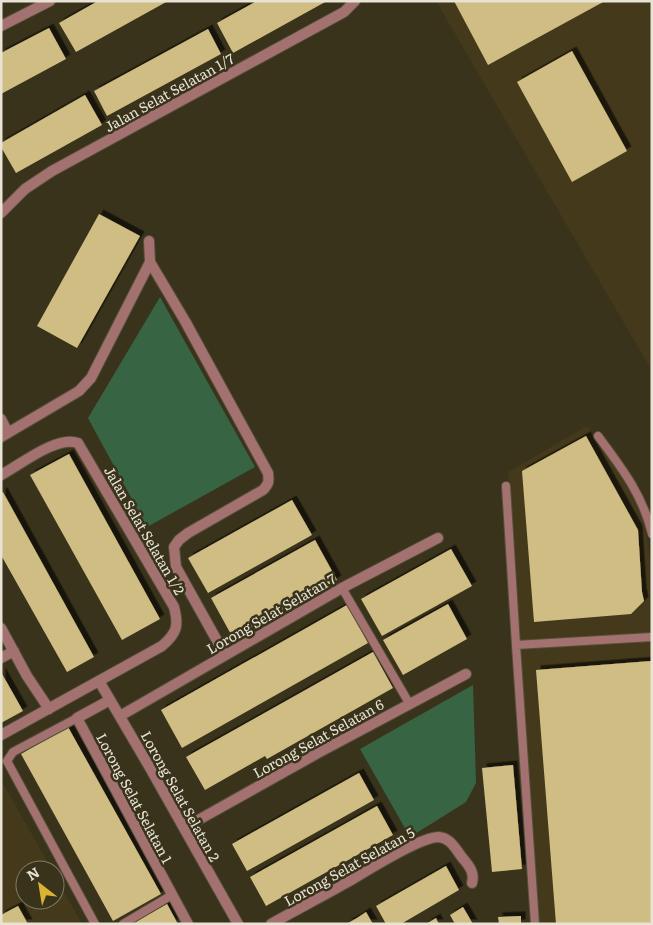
<svg xmlns="http://www.w3.org/2000/svg" width="653" height="925" viewBox="0 0 653 925" font-family="Literata,serif">
<style>
.built{fill:#443a1b}
.green{fill:#376543}
.building{fill:#cfbd83;filter:url(#shadow)}
.lines{fill:none;stroke-linecap:round;stroke-linejoin:round}
.lane-casing{stroke:#564f39;stroke-width:10}
.street-casing{stroke:#564f39;stroke-width:12}
.lane{stroke:#a37270;stroke-width:8}
.street{stroke:#a37270;stroke-width:10}
.labels{text-anchor:middle;dominant-baseline:central;stroke-width:5;stroke-linejoin:round;paint-order:stroke}
.street-label{font-size:14px;fill:#e8e3d5;stroke:#3a331b}
</style>
<defs>
<filter id="shadow"><feDropShadow dx="4.5" dy="-4.5" stdDeviation="0" flood-color="#0009"/></filter>
</defs>
<rect width="100%" height="100%" fill="#3a331b"/>
<path class="built" d="M436,1H652V371Z
M587,426L632,490L643,515L652,570V924H538L508,472Z
M1,780L52,870H25V900H55V876L82,924H1Z"/>
<path class="green" d="M160,297L255,467L147,527L88,418Z
M473,685L476,783L466,802L410,837L360,749Z"/>
<path class="building" d="M98,1H168L76,52L59,23Z
M257,1H327L233,53L217,23Z
M454,1H605L488,65Z
M49,28L66,59L1,94V53Z
M208,29L221,54L107,116L94,91Z
M572,51L627,151L572,182L517,82Z
M85,95L102,125L16,173L1,147V143Z
M99,214L140,236L77,348L37,326Z
M586,436L638,530L642,592L644,601L631,614L534,622L522,471Z
M69,454L160,619L122,640L30,475Z
M3,492L94,657L67,672L1,555V493Z
M292,500L312,535L208,593L188,558Z
M315,540L337,580L233,638L211,598Z
M451,549L472,586L382,636L361,599Z
M448,604L467,639L403,675L383,640Z
M347,605L368,643L182,748L161,710Z
M373,652L393,688L267,759L265,756L205,790L186,757Z
M651,661L652,924H556L536,670Z
M1,672L23,711L1,723Z
M68,727L161,894L113,921L21,754Z
M513,765L522,869L492,872L482,768Z
M359,773L374,800L247,871L232,844Z
M377,806L393,835L266,906L250,877Z
M446,866L459,890L401,924H386L376,906Z
M167,904L178,924H132Z
M18,906L28,924H1V915Z
M463,907L473,924H455L450,915Z
M366,912L373,924H346L357,918Z
M521,916V924H499L498,917Z
M436,918L439,924H426Z"/>
<g class="lines">
<defs>
<path id="lane" d="M598,436C621,467 643,495 652,534
M506,486L516,645L652,637
M342,588L409,703
M516,645L535,924
M77,718L13,752L7,761L95,924
M123,924L172,895"/>
<path id="street" d="M1,26L50,1
M1,213L25,189L52,171L344,12L355,1
M150,262L185,321L268,473C269,481 269,484 263,490L188,533L179,540L174,547L176,567L225,655
M1,419L8,433
M1,437L79,391L91,378L150,262L149,241
M1,475C20,465 57,435 78,443L174,607C179,626 177,633 162,646L1,735
M1,628L27,676L49,709
M1,658L14,651
M99,681L150,768L238,924
M110,700L77,718L188,924
M120,716L342,588L438,538
M184,828L318,753L466,674
M271,924C296,910 321,897 346,883C365,872 419,837 439,837C450,838 455,848 461,856C468,865 475,871 472,883"/>
</defs>
<use href="#lane" class="lane-casing"/>
<use href="#street" class="street-casing"/>
<use href="#lane" class="lane"/>
<use href="#street" class="street"/>
</g>
<g class="labels">
<g class="street-label">
<text transform="translate(169 92) rotate(-29)">Jalan Selat Selatan 1/7</text>
<text transform="translate(145 530) rotate(60)">Jalan Selat Selatan 1/2</text>
<text transform="translate(271 613) rotate(-30)">Lorong Selat Selatan 7</text>
<text transform="translate(318 738) rotate(-29)">Lorong Selat Selatan 6</text>
<text transform="translate(181 796) rotate(61)">Lorong Selat Selatan 2</text>
<text transform="translate(135 798) rotate(62)">Lorong Selat Selatan 1</text>
<text transform="translate(349 866) rotate(-29)">Lorong Selat Selatan 5</text>
</g>
</g>
<rect width="653" height="925" fill="none" stroke="#e8e3d5" stroke-width="5"/>
<g transform="translate(40 885) rotate(329)"><circle r="24" fill="#3a331b" stroke="#807965"/>
<path d="M0-4L9 19L0 12L-9 19Z" fill="#dcb233"/>
<text y="-8" font-size="14" font-weight="bold" text-anchor="middle" fill="#e8e3d5">N</text>
</g>
</svg>
